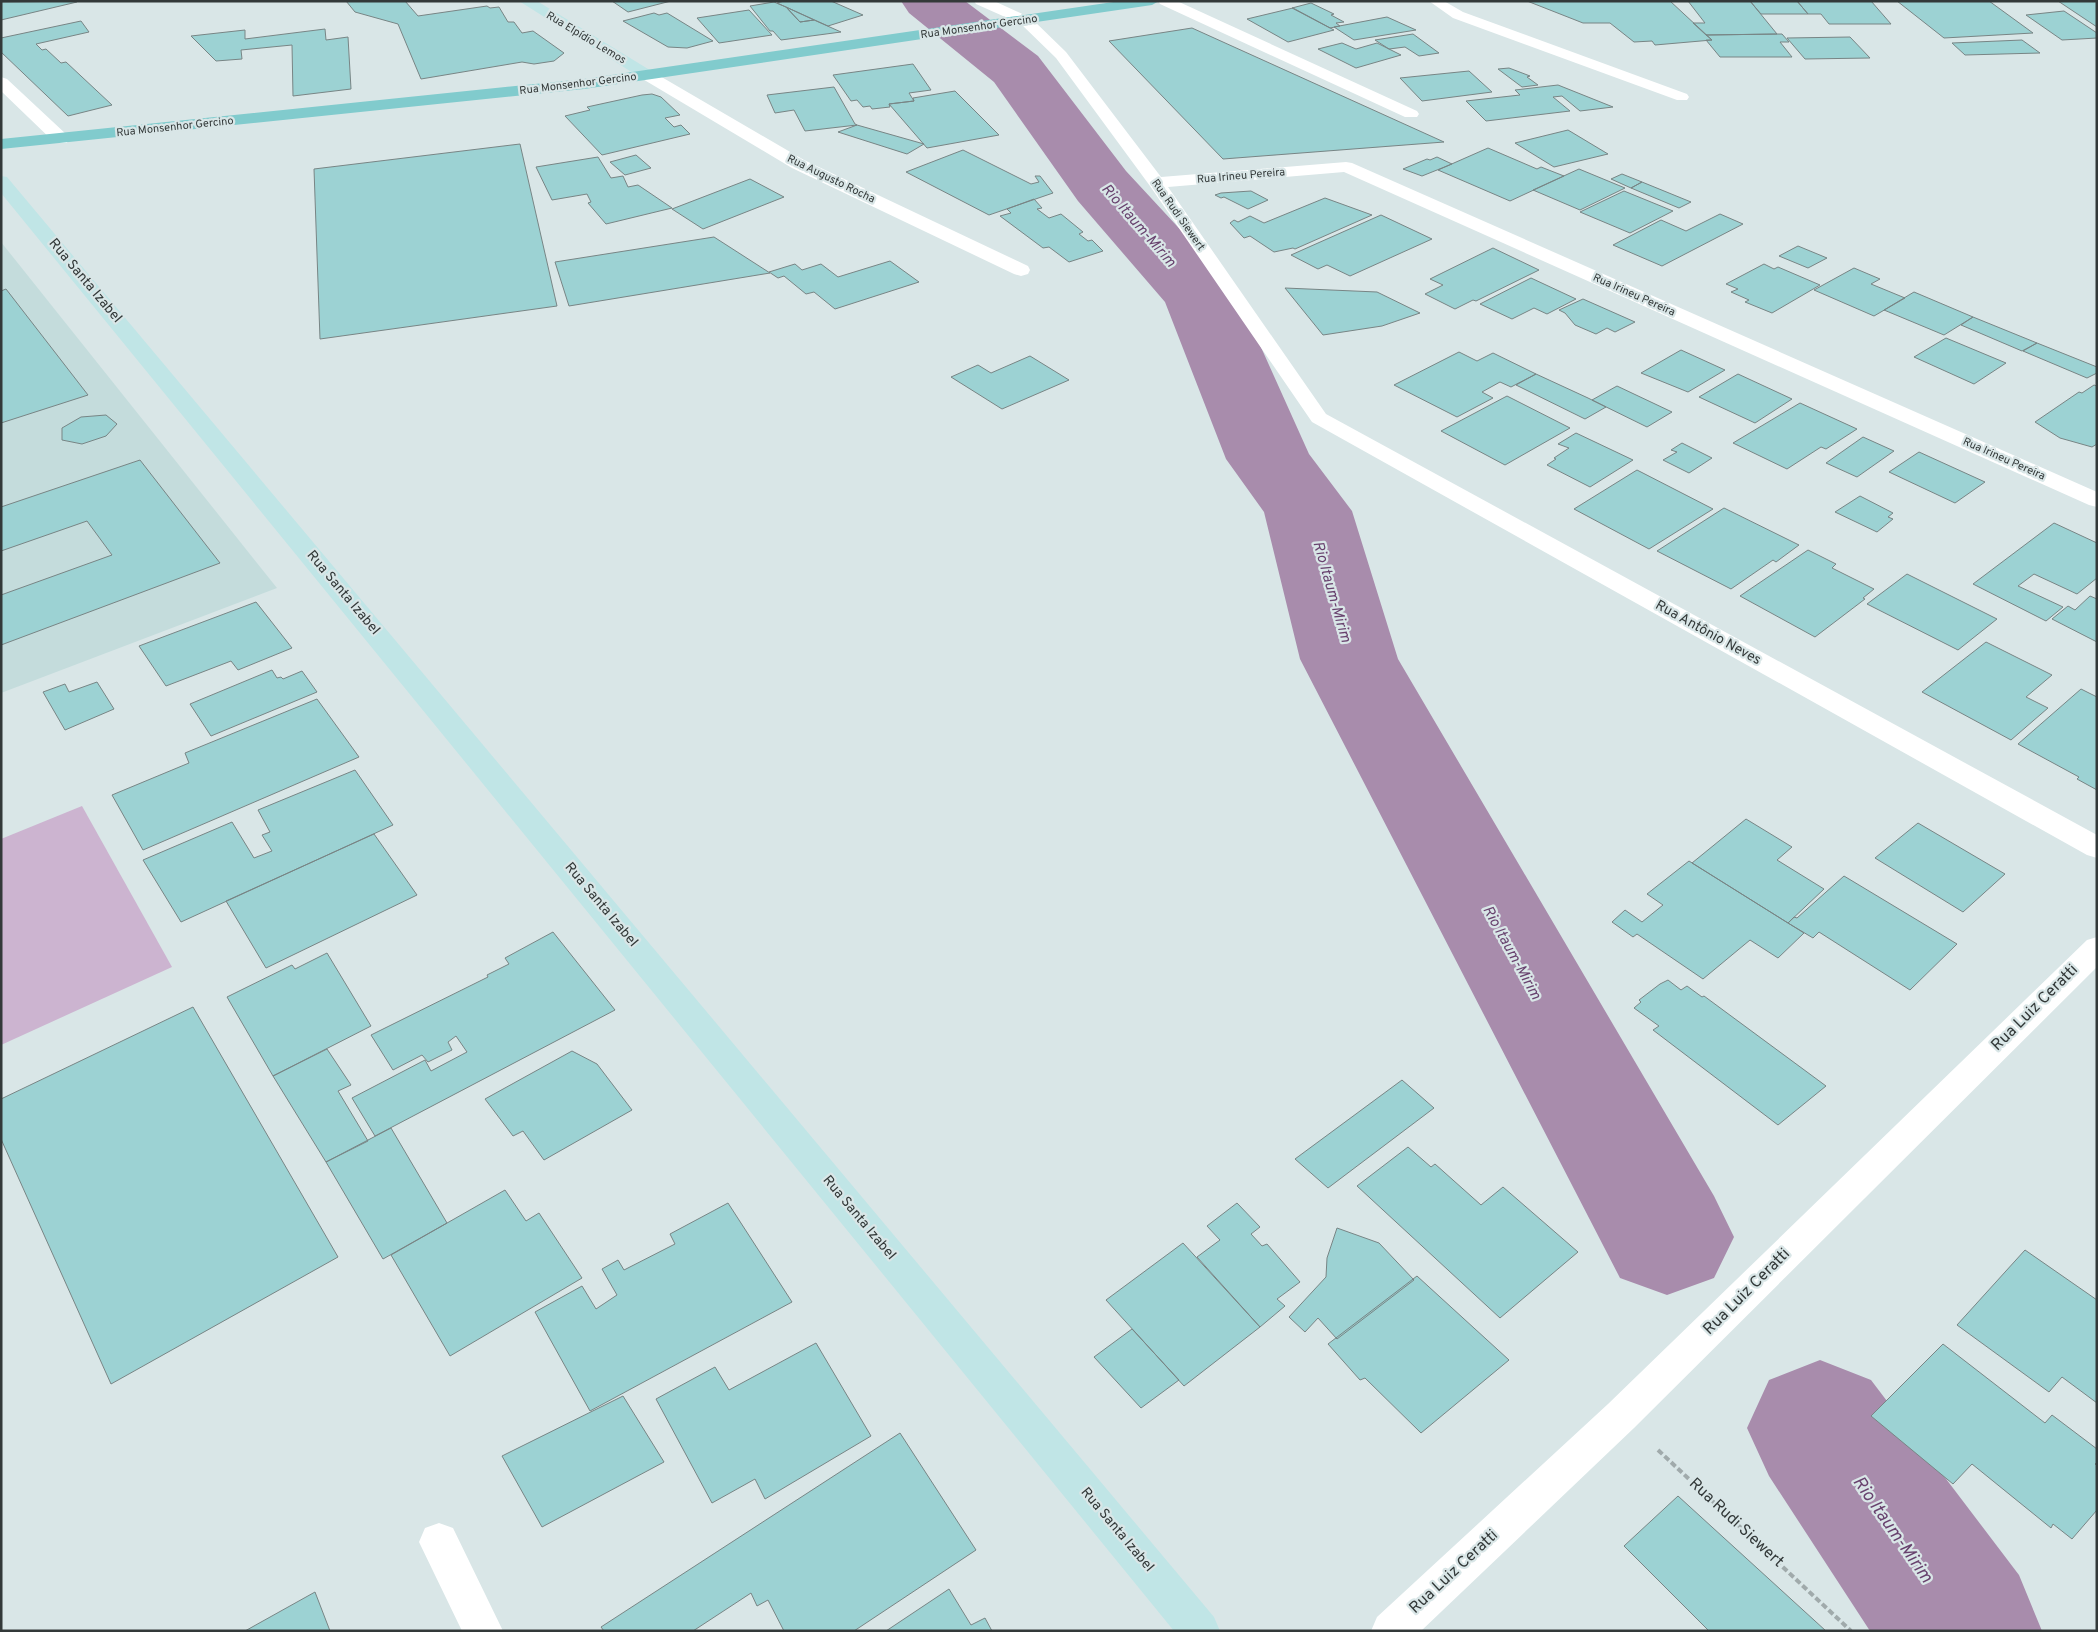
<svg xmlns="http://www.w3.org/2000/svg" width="2098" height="1632" viewBox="0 0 2098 1632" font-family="Overpass,sans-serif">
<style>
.built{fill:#c4dcdc}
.green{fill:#ccb4d0}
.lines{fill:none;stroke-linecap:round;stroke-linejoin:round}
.river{fill:#a88cac;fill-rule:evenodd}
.building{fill:#9cd2d3;stroke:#788585}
.path{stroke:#a0aaab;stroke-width:4;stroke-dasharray:6 3;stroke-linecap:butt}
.lane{fill:#fff;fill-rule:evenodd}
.street{fill:#fff;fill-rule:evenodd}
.secondary{fill:#c0e5e6;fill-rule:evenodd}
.primary{fill:#81cbcd;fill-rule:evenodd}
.labels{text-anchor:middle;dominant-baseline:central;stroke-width:4.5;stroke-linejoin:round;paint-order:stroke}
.far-street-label{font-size:11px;fill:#333939;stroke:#d9e6e7}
.street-label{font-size:14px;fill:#333939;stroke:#d9e6e7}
.water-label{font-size:15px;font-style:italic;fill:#68426e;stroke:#d9e6e7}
.near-street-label{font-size:16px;fill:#333939;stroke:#d9e6e7}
.near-water-label{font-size:18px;font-style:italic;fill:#68426e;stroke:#d9e6e7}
</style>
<rect width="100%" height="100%" fill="#d9e6e7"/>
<path class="built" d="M1,242L277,588L1,693Z"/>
<path class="green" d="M82,806L172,967L1,1045V839Z"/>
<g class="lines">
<path class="river" d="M901,1H965L1038,56L1126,171L1227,280L1238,296L1309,454L1352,511L1398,659L1714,1196L1734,1237L1714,1278L1667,1295L1620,1278L1300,659L1264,512L1226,459L1165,302L1078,201L994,82L909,13Z
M1820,1360L1871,1380L2019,1575L2042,1631H1870L1769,1476L1747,1428L1769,1380Z"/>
</g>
<path class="building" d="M77,1V2L1,20V2Z
M346,1H405L418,16L487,6L490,8L499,7L508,22H514L522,33L533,31L564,53L554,61L534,64L522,62L421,79L398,24L355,12Z
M612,1H671L628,12Z
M784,1H831L863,15L828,26L777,3Z
M1527,1H1670L1712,40L1655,45L1652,41L1634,42L1610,23H1583Z
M1688,1H1750L1777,34L1706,35L1693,23H1705Z
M1750,1H1797L1808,14H1761Z
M1797,1H1871L1891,24H1829L1821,14H1808Z
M1897,1H1989L2033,33L1944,38Z
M2058,1H2097V27Z
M774,2L786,7L800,22L814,20L841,32L781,40L773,31H770L750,6Z
M1311,3L1334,14L1331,15L1344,22L1336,23L1340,26L1330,28L1292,8Z
M786,7L814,20L800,22Z
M1293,8L1334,30L1288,42L1247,19Z
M749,10L772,35L719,43L697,18Z
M2064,11L2097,33V38L2062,40L2026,15Z
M654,13L659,15L667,13L713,41L687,48L668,47L623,21Z
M1387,17L1416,30L1354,40L1334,27Z
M81,21L89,32L36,44L42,50L46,49L61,63L66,62L112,105L68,116L1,52V38Z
M1192,28L1444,142L1223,159L1109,41Z
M325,29L326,40L348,37L351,89L293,96L292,45L241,50L242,59L216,61L191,36L245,30V39Z
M1413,34L1439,53L1419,56L1405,47L1389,49L1375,40Z
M1782,34L1789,42H1780L1792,57H1720L1706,40H1712L1706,35Z
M1850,37L1870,58L1805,59L1787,38Z
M2022,40L2040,53L1965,55L1952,43Z
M1342,43L1356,49L1377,43L1401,55L1356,68L1318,49Z
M913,64L931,90L909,93L914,101L889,104L890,107L872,109L870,106L863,107L857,100L851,101L833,75Z
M1509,68L1530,76L1527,77L1538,85L1522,87L1498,69Z
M1469,71L1492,92L1422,101L1400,78Z
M1558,85L1613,107L1580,111L1562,96L1553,97L1570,111L1486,121L1466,101L1520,95L1515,90Z
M834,87L855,124L857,125L805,131L794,110L775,113L767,95Z
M955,91L999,135L927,148L889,104L914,101L913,98Z
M652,94L661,97L680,115L665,118L674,127L681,125L690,134L602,155L565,116L590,110L587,107L642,95Z
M857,125L924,144L907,154L838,132Z
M1568,130L1608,154L1554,167L1515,143Z
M520,144L557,306L320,339L314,169Z
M1488,148L1537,169L1541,167L1564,176L1510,201L1438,170Z
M963,150L1031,184L1039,182L1035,176H1040L1053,193L989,215L906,172Z
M636,155L651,168L625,175L610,162Z
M598,157L611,178L623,176L628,187L638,185L672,208L606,224L588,203L591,202L587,194L552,200L536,167Z
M1437,157L1452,164L1422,176L1403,169L1427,159L1430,160Z
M1579,169L1625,188L1580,210L1533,190Z
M1622,174L1642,182L1631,188L1611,179Z
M750,179L784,197L703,229L672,209Z
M1642,182L1691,202L1679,208L1631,188Z
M1251,191L1268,200L1248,209L1224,197L1221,198L1215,195L1221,193Z
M1624,191L1673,211L1630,233L1580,212Z
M1325,198L1372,215L1295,249L1293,248L1274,252L1250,236L1244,238L1230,223L1234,220L1238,222L1250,216L1264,223Z
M1034,199L1042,208L1037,209L1049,218L1061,214L1083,232L1079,234L1088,241L1092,240L1103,251L1069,262L1049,247L1043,248L1000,216L1011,213L1007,209Z
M1720,214L1743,224L1662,266L1613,245L1661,220L1686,231Z
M1381,215L1432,239L1350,276L1327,265L1318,269L1291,255Z
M714,237L770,273L569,306L555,262Z
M1798,246L1827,258L1808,268L1779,256Z
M1493,248L1539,270L1476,301L1473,300L1455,309L1425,294L1443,285L1430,279Z
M890,261L919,282L835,309L814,292L806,294L784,276L778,278L769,272L795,264L802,270L821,264L838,277Z
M1764,264L1774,269L1778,267L1820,285L1772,313L1745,302L1749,300L1731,292L1738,289L1726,284Z
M1854,268L1880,279L1871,284L1905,298L1874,316L1814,290Z
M1531,278L1576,299L1547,314L1534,308L1512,319L1480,304Z
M1285,288L1377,292L1420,313L1382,326L1323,335Z
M6,289L88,395L1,423V291Z
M1914,292L1973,317L1944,335L1884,310Z
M1583,299L1635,322L1615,332L1607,328L1596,334L1575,325L1565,313L1559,310Z
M1973,317L2037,343L2022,351L1961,325Z
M1946,338L2006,363L1974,384L1914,357Z
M2037,343L2097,367V373L2087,378L2023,351Z
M1681,350L1725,370L1688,392L1641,373Z
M1459,352L1477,361L1493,353L1536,374L1511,387L1500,382L1482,392L1493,398L1457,417L1394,385Z
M1030,356L1069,380L1002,409L951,377L978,365L991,373Z
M1536,374L1588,398L1606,407L1585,419L1516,385Z
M1738,374L1792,399L1755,423L1699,397Z
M2094,385L2097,386V444L2092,447L2060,438L2035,422L2079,392L2082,393Z
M1617,386L1672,412L1647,427L1592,400Z
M1507,396L1570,428L1505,465L1441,431Z
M1800,403L1857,429L1826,449L1821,447L1787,469L1733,443Z
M106,415L117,424L106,436L82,444L62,440V428L81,417Z
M1576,433L1633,460L1590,487L1547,465L1556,459L1554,458L1569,448L1558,444Z
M1863,437L1894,451L1857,477L1826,463Z
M1682,443L1712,458L1689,473L1663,460L1677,452L1671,450Z
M1919,452L1985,482L1955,503L1889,472Z
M140,460L220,563L1,645V595L112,555L87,521L1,551V507Z
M1637,470L1713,509L1649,549L1574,509Z
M1860,496L1893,513L1888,517L1893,519L1877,532L1835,512Z
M1724,508L1799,545L1776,562L1773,560L1731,589L1657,551Z
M2054,523L2097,543V578L2077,594L2034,574L2018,586L2063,607L2046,621L1973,584Z
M1808,550L1836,564L1832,568L1874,589L1863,598L1865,599L1815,637L1740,596Z
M1907,574L1997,619L1958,650L1867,604Z
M2090,596L2097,599V642L2052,619L2068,606L2075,610Z
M256,602L292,648L238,670L231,661L166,686L139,646Z
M1986,642L2052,675L2026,697L2048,708L2011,740L1922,692Z
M272,670L277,678L281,677L283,679L302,671L317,692L211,736L190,704Z
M97,682L114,709L65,730L43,692L65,684L69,692Z
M2081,689L2097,697V790L2077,779L2079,777L2018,744Z
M317,699L359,757L143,850L112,795L189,763L185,753Z
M355,770L393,825L181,922L143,860L232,822L254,858L272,851L262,835L270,832L258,810Z
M1746,819L1792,847L1777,860L1824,889L1788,923L1692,863Z
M1918,823L2005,874L1963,912L1875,858Z
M374,834L417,895L266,968L226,901Z
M1689,861L1788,923L1804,933L1778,958L1750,940L1703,979L1637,934L1633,937L1612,922L1625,910L1642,922L1663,905L1647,894Z
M1844,876L1957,944L1910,990L1819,932L1813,938L1788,923L1794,917L1797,918Z
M553,932L615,1010L375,1136L352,1098L425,1060L431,1071L467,1052L456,1036L448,1042L452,1050L428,1062L422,1055L393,1070L371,1035L488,977L487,975L509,964L505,958Z
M327,953L371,1026L273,1076L227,997L292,965L295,969Z
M1668,980L1681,990L1687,986L1702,997L1704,996L1826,1086L1778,1125L1653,1030L1659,1026L1634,1008L1641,1002L1639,1000L1660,984Z
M193,1007L338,1257L111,1384L1,1139V1099Z
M327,1049L351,1085L338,1091L368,1141L326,1162L273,1076Z
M572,1051L597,1064L632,1110L544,1160L523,1131L513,1136L485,1099Z
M1402,1080L1434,1108L1328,1188L1295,1159Z
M391,1128L447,1223L383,1259L326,1162Z
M1408,1147L1431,1167L1435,1164L1481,1205L1503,1187L1578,1252L1500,1318L1357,1186Z
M505,1190L526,1221L539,1213L582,1278L450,1356L391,1255Z
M728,1203L792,1302L590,1411L535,1312L582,1286L596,1309L617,1295L602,1269L618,1260L624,1270L675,1244L670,1234Z
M1237,1203L1260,1227L1251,1234L1262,1246L1267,1244L1300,1282L1277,1299L1285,1306L1260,1327L1197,1257L1220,1240L1207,1226Z
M1337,1228L1379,1243L1414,1280L1337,1339L1318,1318L1305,1332L1289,1317L1326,1277L1327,1258Z
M1183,1243L1260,1327L1184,1386L1106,1300Z
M2025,1250L2097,1300V1403L2062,1377L2049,1392L1957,1325Z
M1417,1276L1509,1360L1421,1433L1365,1378L1360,1380L1328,1344Z
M1132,1329L1179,1380L1141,1408L1094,1357Z
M816,1343L871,1436L765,1499L755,1479L712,1503L656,1399L715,1367L729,1390Z
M1943,1344L2045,1423L2052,1415L2097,1449V1462L2095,1464L2097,1466V1510L2072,1539L2053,1524L2051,1528L1972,1464L1953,1484L1871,1416Z
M623,1396L664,1462L542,1527L502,1456Z
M900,1433L976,1550L854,1631H784L768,1600L757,1606L751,1593L693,1631H604L601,1627Z
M1678,1496L1826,1631H1709L1624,1546Z
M949,1589L971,1625L985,1618L992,1631H886Z
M315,1592L330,1631H245Z"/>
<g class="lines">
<path class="path" d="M1658,1450L1851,1631"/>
<path class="lane" d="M1429,1H1444L1463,12L1687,94L1689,97L1687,100H1677L1453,18Z"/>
<path class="street" d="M974,1H994L1031,18L1066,52L1161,177L1346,162L1352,163L2097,492V507L2089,505L1344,172L1168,187L1326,414L2097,835V858L2087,855L1312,422L1150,186L1056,58L1021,24L976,4Z
M1158,1H1177L1417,111L1419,114L1417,117H1405L1160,4Z
M647,70L653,72L804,160L1028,266L1030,270L1028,274L1021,276L1014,274L792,168L641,78L639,75L641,72Z
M1,77L7,79L67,135L69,139L67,143H55L1,91Z
M2097,937V967L1634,1428L1421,1631H1371L1377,1617L1608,1404L2087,940Z
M439,1523L453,1528L503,1631H462L419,1542L425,1528Z"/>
<path class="secondary" d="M519,1H537L653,72L655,75L653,78H641Z
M1,176L7,177L1214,1617L1220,1631H1174L1,193Z"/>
<path class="primary" d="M1120,1H1159L1152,5L584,89L1,149V139L584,79Z"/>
</g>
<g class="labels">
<g class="far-street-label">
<text transform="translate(979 27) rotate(-8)">Rua Monsenhor Gercino</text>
<text transform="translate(586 38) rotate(31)">Rua Elpídio Lemos</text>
<text transform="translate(578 84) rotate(-7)">Rua Monsenhor Gercino</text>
<text transform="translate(175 127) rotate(-6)">Rua Monsenhor Gercino</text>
<text transform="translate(1241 176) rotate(-5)">Rua Irineu Pereira</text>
<text transform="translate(831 179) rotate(26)">Rua Augusto Rocha</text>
<text transform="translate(1178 215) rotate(55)">Rua Rudi Siewert</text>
<text transform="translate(1634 295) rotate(24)">Rua Irineu Pereira</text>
<text transform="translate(2004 459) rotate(24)">Rua Irineu Pereira</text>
</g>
<g class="street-label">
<text transform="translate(85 281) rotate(50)">Rua Santa Izabel</text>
<text transform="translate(343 593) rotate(50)">Rua Santa Izabel</text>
<text transform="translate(1708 633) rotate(29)">Rua Antônio Neves</text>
<text transform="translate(601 905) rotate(50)">Rua Santa Izabel</text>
<text transform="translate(859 1218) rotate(50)">Rua Santa Izabel</text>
<text transform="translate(1117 1530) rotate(50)">Rua Santa Izabel</text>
</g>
<g class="water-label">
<text transform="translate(1138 226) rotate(49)">Rio Itaum-Mirim</text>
<text transform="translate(1331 592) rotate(74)">Rio Itaum-Mirim</text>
<text transform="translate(1511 953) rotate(61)">Rio Itaum-Mirim</text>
</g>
<g class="near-street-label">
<text transform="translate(2035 1008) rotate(-45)">Rua Luiz Ceratti</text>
<text transform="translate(1747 1292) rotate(-45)">Rua Luiz Ceratti</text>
<text transform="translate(1736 1523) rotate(43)">Rua Rudi Siewert</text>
<text transform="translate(1454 1572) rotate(-43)">Rua Luiz Ceratti</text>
</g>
<g class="near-water-label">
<text transform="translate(1892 1530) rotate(55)">Rio Itaum-Mirim</text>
</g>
</g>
<rect width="2098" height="1632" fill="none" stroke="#333939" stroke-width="5"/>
</svg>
